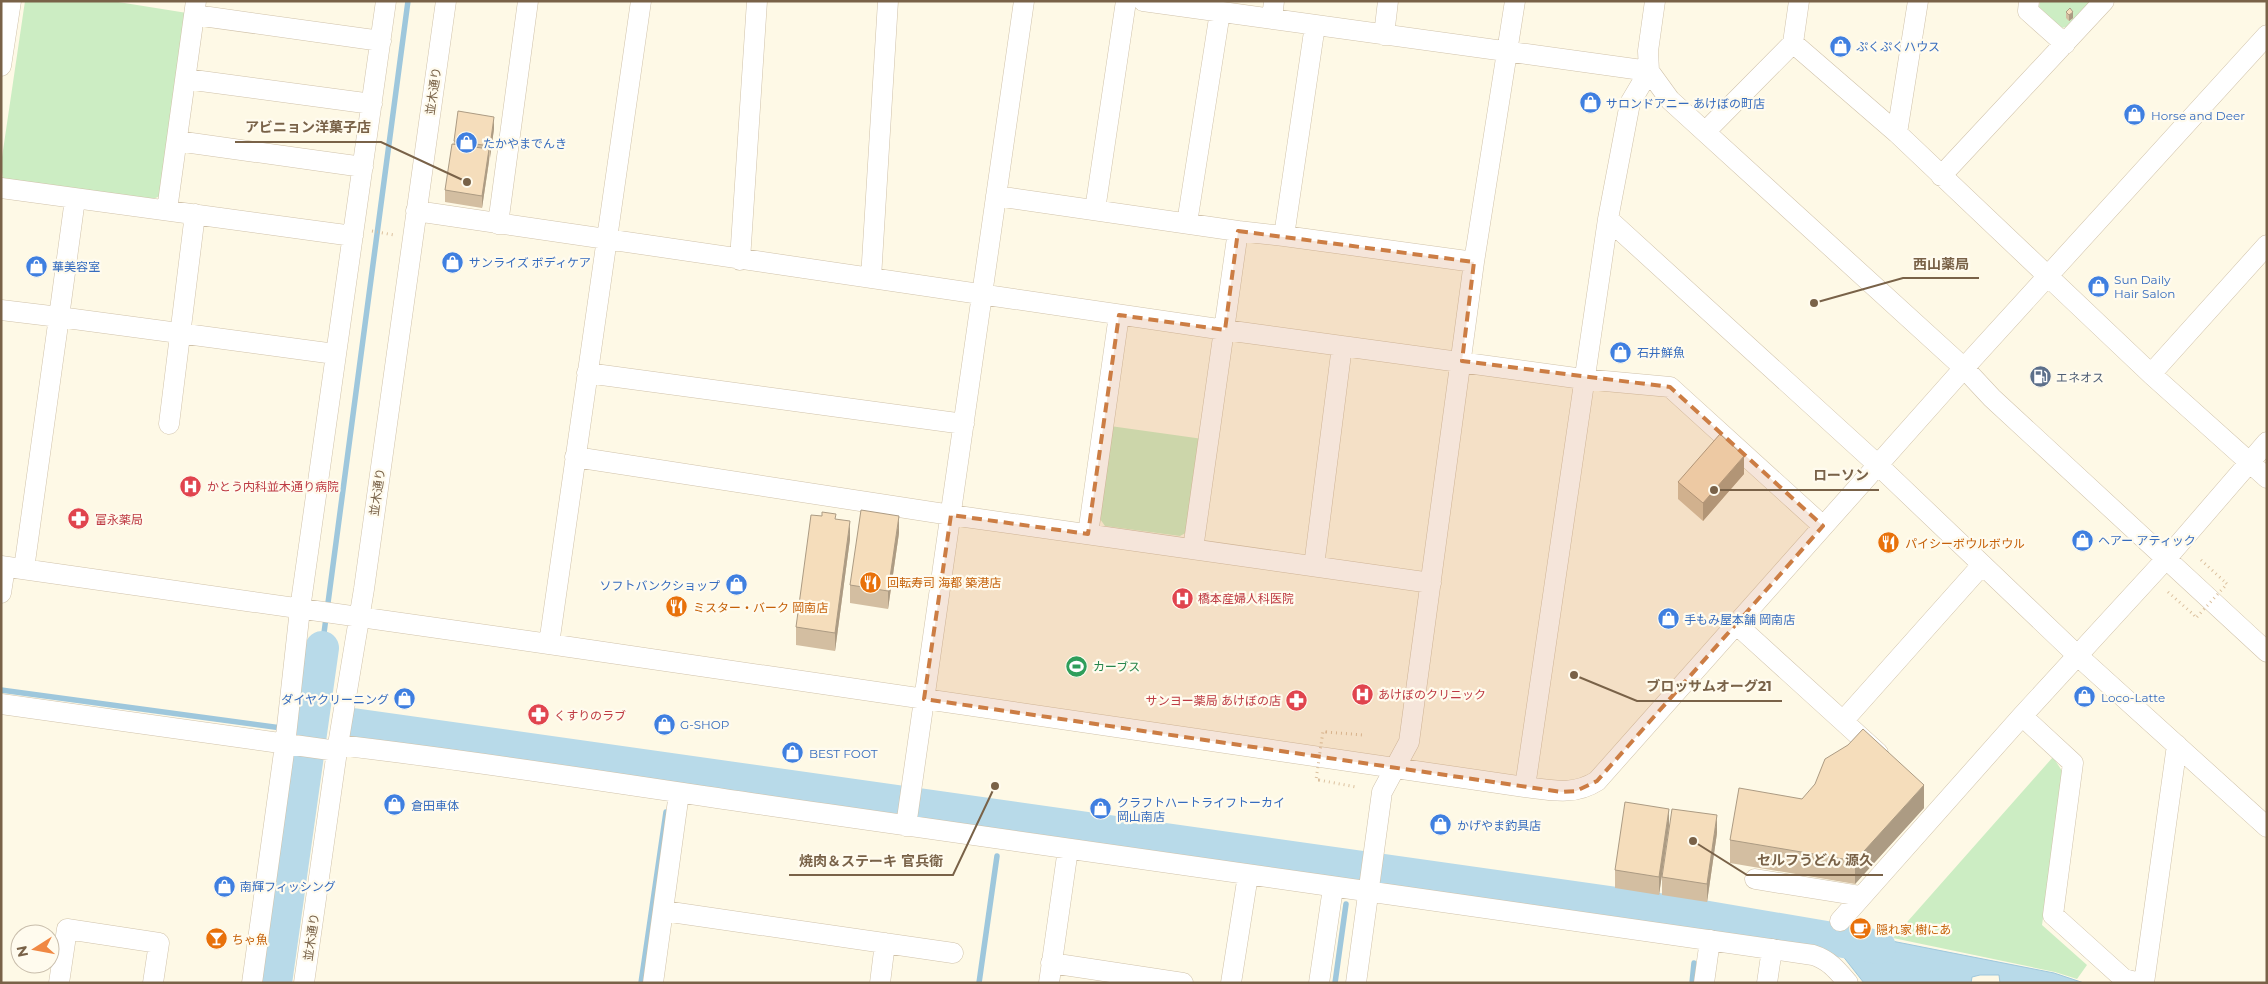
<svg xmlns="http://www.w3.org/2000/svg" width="2268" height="984" viewBox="0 0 2268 984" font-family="Montserrat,'Noto Sans JP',sans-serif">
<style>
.green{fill:#ccedc3}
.water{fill:#b8dae9;stroke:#9ec7dc}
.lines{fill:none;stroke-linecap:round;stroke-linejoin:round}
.stream{stroke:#9ec7dc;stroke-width:5.5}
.river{stroke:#b8dae9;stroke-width:34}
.minor-casing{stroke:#d0c2aa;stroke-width:21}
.path{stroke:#dbc09e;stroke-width:3;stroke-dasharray:1 4;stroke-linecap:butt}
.minor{stroke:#fff;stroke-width:20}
.path-bridge{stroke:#dbc09e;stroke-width:3;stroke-dasharray:1 4;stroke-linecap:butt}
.wall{fill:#d3bea1}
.shaded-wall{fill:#ac9b83}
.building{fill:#f5ddbb;stroke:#ac9b83}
.marked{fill:#cc7d44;fill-opacity:0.2;stroke:#cc7d44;stroke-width:4;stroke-dasharray:10 6;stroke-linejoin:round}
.labels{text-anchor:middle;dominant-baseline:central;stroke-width:4.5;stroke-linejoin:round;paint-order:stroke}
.shop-label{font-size:12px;fill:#366cbe;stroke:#fffbee;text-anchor:start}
.street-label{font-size:12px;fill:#796248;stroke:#fffbee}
.service-label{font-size:12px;fill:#4e5e75;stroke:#fffbee;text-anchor:start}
.health-label{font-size:12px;fill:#be3a42;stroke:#fffbee;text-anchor:start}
.food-label{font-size:12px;fill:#c56008;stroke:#fffbee;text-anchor:start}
.leisure-label{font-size:12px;fill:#27864d;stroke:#fffbee;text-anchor:start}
.leader{fill:none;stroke:#796248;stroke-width:2}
.callout-dot{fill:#796248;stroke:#fffbee;stroke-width:2}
.callout-label{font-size:14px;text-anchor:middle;font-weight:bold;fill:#796248;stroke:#fffbee;stroke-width:4.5;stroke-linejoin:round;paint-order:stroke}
</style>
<rect width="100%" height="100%" fill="#fef9e6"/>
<path class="green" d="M25,1H112L187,13L160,196L151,200L3,180L1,164Z
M2040,1H2095L2072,26L2061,28L2039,7Z
M1110,426L1203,439L1191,530L1180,536L1105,526L1098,516Z
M2053,757L2064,774L2042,925L2087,965L2077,979L2055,972L1893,938Z"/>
<path class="water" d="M1841,931L2054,973L2084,983H2000L1999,975H1980L1972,977L1971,983H1864L1842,955L1824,949Z"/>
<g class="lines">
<path class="stream" d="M322,648L408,1
M1,690L311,732
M670,781L672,770
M1001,824L1002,817
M1351,873V867
M1700,922L1701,917
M641,983L666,812
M979,983L997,856
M1335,983L1346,904
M1692,983L1694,963"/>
<path class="river" d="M353,725L1673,912L1879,947
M275,983L322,648"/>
<defs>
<path id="minor" d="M1143,1L1649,71L1630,103L1608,219L1525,787
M1655,1L1648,51L1649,71L1670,100L1964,368L1992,398L2267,652
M2029,1L2028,11L2065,44
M195,15L381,41
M1272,19L1274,1
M1384,35L1388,1
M1793,43L1897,133L2151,374L2267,478
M1,66L11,1
M186,79L372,104
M1706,131L1793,43L1799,1
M1897,133L1918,1
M177,141L363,167
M1941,176L2104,1
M1,188L353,236
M996,196L1238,231
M75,199L59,317L335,354
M167,210L196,1
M1095,210L1126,1
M416,211L1225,330L1583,379L1670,387L1823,526
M1608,219L1878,465L2078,656L2267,827
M1187,223L1220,12
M498,224L528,1
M1284,236L1474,262
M740,260L757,1
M871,278L888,1
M1,310L59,317L24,569
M587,373L964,424
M2151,374L2267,245
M169,424L195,214
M575,457L951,515L1431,583
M1088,534L1119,315
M1193,549L1238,231L1284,236L1315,25
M1,566L549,644L1525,787C1550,790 1574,796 1597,781L1964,368L2267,35
M1314,566L1342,346
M1,593L5,567
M1736,624L1878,753
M549,644L641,1
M1,704L337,751
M2022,716L2073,763L2053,915L2124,979L2139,983
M1843,721L1982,565
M338,745C502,764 664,791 827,814C1156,861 1484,908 1813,955C1829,960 1837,970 1848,983
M906,826L1024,1
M1755,879L1861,896
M664,911L953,953
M1840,921L2022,716L2166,559L2267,442
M1051,963L1183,983
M59,983L67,929L159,943L153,983
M252,983L285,745L300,609L386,1
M304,983L337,751L364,589L446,1
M653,983L679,793
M880,983L885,943
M1049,983L1068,849
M1231,983L1248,875
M1319,983L1333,888
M1356,983L1382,792L1409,742L1474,262L1515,1
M1704,983L1710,940
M1767,983L1772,949
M2144,983L2177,745"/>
</defs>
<use href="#minor" class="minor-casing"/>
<path class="path" d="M372,231L394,235
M2201,560L2225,582
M2168,592L2194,615
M1326,732L1363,735
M1319,780L1356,787"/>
<use href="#minor" class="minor"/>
<path class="path-bridge" d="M2194,615L2196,618L2227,584L2225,582
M1319,780H1316L1323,731L1326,732"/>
</g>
<path class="wall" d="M2066,12L2073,18L2069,21L2066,18Z
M494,129L482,208L445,202V190L454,141Z
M1744,474L1703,521L1678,499V482Z
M836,519L850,539L835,651L796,645V627Z
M899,533L888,609L850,603V585Z
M1924,808L1855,884L1730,863V840Z
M1669,826L1659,895L1615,888V870Z
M1717,833L1707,902L1662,895V877Z"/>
<path class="shaded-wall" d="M2073,12V18L2069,21V15Z
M494,117V129L490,158V146Z
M489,149V161L482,208V196Z
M1744,456V474L1703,521V503Z
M899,516V533L888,609V591Z
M850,521V539L835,651V633Z
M1924,785V808L1855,884V861Z
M1669,809V826L1659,895V877Z
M1717,815V833L1707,902V884Z"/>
<path class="building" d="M2070,8L2073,12L2069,15L2066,12Z
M458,111L494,117L490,146L454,141Z
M452,144L489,149L482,196L445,190Z
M1720,434L1744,456L1703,503L1678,482Z
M861,510L899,516L888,591L850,585Z
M822,512L836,514L835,519L850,521L835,633L796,627L811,515L822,516Z
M1863,729L1924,785L1855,861L1730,840L1739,788L1802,799L1815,784L1825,759L1848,745Z
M1625,802L1669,809L1659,877L1615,870Z
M1672,809L1717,815L1707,884L1662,877Z"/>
<path class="marked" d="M1238,231L1474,262L1462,361L1670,387L1823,526L1597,781L1576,791L1562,792L924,699L951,515L1088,534L1119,315L1225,330Z"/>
<defs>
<symbol id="shop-disc" viewBox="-11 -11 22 22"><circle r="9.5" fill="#3f7fe0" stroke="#fffbee"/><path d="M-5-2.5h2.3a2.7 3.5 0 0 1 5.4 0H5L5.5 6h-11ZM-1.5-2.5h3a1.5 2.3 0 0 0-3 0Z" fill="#fff"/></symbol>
<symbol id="fuel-disc" viewBox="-11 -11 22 22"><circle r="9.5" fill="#5c6f8a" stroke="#fffbee"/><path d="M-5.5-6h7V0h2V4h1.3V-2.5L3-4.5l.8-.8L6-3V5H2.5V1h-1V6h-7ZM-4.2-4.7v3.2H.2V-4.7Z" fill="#fff"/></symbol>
<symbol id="hospital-disc" viewBox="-11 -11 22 22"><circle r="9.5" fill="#e0444e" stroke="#fffbee"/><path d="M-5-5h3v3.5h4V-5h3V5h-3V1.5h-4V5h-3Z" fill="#fff"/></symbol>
<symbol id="pharmacy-disc" viewBox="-11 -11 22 22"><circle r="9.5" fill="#e0444e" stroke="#fffbee"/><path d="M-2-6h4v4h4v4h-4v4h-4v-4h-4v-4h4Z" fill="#fff"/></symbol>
<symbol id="restaurant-disc" viewBox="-11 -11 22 22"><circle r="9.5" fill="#e8710a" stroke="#fffbee"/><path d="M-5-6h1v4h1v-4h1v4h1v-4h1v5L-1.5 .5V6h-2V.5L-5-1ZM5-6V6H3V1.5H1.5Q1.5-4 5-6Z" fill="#fff"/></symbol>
<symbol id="stadium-disc" viewBox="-11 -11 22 22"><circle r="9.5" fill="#2e9e5b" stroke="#fffbee"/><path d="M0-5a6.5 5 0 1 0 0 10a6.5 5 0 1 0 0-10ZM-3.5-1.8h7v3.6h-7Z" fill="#fff"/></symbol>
<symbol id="cafe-disc" viewBox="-11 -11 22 22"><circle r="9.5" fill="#e8710a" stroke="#fffbee"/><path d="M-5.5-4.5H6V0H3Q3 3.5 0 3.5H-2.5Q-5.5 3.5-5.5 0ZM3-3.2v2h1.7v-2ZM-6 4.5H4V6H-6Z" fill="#fff"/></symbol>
<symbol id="bar-disc" viewBox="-11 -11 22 22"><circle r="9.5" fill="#e8710a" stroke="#fffbee"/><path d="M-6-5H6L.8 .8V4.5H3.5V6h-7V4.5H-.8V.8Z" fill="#fff"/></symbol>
</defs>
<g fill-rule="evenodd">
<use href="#shop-disc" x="1828" y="34" width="25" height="25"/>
<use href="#shop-disc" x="1578" y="90" width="25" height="25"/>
<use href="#shop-disc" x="2122" y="102" width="25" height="25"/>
<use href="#shop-disc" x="454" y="130" width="25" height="25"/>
<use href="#shop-disc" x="440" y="250" width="25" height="25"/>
<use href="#shop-disc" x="24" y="254" width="25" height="25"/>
<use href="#shop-disc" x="2086" y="274" width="25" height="25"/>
<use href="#shop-disc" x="1608" y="340" width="25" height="25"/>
<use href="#fuel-disc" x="2028" y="364" width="25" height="25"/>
<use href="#hospital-disc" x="178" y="474" width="25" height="25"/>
<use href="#pharmacy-disc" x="66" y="506" width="25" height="25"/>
<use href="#shop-disc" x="2070" y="528" width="25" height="25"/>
<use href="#restaurant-disc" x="1876" y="530" width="25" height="25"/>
<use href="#restaurant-disc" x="858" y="570" width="25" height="25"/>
<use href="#shop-disc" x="724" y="572" width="25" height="25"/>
<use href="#hospital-disc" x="1170" y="586" width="25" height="25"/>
<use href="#restaurant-disc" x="664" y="594" width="25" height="25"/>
<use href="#shop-disc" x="1656" y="606" width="25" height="25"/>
<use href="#stadium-disc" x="1064" y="654" width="25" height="25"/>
<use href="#hospital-disc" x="1350" y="682" width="25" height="25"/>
<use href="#shop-disc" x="2072" y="684" width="25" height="25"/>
<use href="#shop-disc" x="392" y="686" width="25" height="25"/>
<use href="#pharmacy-disc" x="1284" y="688" width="25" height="25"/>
<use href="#pharmacy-disc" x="526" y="702" width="25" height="25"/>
<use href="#shop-disc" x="652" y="712" width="25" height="25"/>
<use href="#shop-disc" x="780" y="740" width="25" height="25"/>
<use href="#shop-disc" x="382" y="792" width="25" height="25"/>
<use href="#shop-disc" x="1088" y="796" width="25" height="25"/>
<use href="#shop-disc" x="1428" y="812" width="25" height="25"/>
<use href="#shop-disc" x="212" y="874" width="25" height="25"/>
<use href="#cafe-disc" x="1848" y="916" width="25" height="25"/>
<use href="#bar-disc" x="204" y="926" width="25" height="25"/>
</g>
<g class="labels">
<g class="shop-label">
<text x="1856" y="46">ぷくぷくハウス</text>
<text x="1606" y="103">サロンドアニー あけぼの町店</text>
<text x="2151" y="115">Horse and Deer</text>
<text x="483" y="143">たかやまでんき</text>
<text x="469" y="262">サンライズ ボディケア</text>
<text x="52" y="266">華美容室</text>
<text x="2114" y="279">Sun Daily<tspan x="2114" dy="14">Hair Salon</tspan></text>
<text x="1637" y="352">石井鮮魚</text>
<text x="2098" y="540">ヘアー アティック</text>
<text x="720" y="585" text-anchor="end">ソフトバンクショップ</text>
<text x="1684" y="619">手もみ屋本舗 岡南店</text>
<text x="2101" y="697">Loco-Latte</text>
<text x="389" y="699" text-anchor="end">ダイヤクリーニング</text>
<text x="680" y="724">G-SHOP</text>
<text x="809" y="753">BEST FOOT</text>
<text x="1117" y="802">クラフトハートライフトーカイ<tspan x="1117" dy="14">岡山南店</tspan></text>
<text x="411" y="805">倉田車体</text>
<text x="1457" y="825">かげやま釣具店</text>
<text x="240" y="886">南輝フィッシング</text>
</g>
<g class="street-label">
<text transform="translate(433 91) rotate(-82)">並木通り</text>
<text transform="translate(377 492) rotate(-82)">並木通り</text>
<text transform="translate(311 937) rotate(-82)">並木通り</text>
</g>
<g class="service-label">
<text x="2056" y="377">エネオス</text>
</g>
<g class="health-label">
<text x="207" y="486">かとう内科並木通り病院</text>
<text x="95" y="519">富永薬局</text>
<text x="1198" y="598">橋本産婦人科医院</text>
<text x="1378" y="694">あけぼのクリニック</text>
<text x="1281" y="700" text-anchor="end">サンヨー薬局 あけぼの店</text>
<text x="554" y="715">くすりのラブ</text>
</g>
<g class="food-label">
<text x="1905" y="543">パイシーボウルボウル</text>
<text x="887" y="582">回転寿司 海都 築港店</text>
<text x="693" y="607">ミスター・バーク 岡南店</text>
<text x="1876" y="929">隠れ家 樹にあ</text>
<text x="232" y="939">ちゃ魚</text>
</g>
<g class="leisure-label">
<text x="1093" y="666">カーブス</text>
</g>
</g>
<path class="leader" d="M467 182L381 142H235M1814 303L1903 278H1979M1714 490L1803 490H1879M1574 675L1637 701H1782M1693 841L1747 875H1883M995 786L953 875H789"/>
<g class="callout-dot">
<circle cx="467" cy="182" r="5"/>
<circle cx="1814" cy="303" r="5"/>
<circle cx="1714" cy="490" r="5"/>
<circle cx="1574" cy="675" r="5"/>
<circle cx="1693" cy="841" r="5"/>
<circle cx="995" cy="786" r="5"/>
</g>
<g class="callout-label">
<text x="308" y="132">アビニョン洋菓子店</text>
<text x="1941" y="269">西山薬局</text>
<text x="1841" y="480">ローソン</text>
<text x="1709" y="691">ブロッサムオーグ21</text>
<text x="1815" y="865">セルフうどん 源久</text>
<text x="871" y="866">焼肉＆ステーキ 官兵衛</text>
</g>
<rect width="2268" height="984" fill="none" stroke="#796248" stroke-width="5"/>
<g transform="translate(35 949) rotate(259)"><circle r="24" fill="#fffbee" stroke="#c9beac"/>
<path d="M0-4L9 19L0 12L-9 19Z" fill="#f08843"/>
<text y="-8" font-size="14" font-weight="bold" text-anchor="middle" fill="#796248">N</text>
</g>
</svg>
